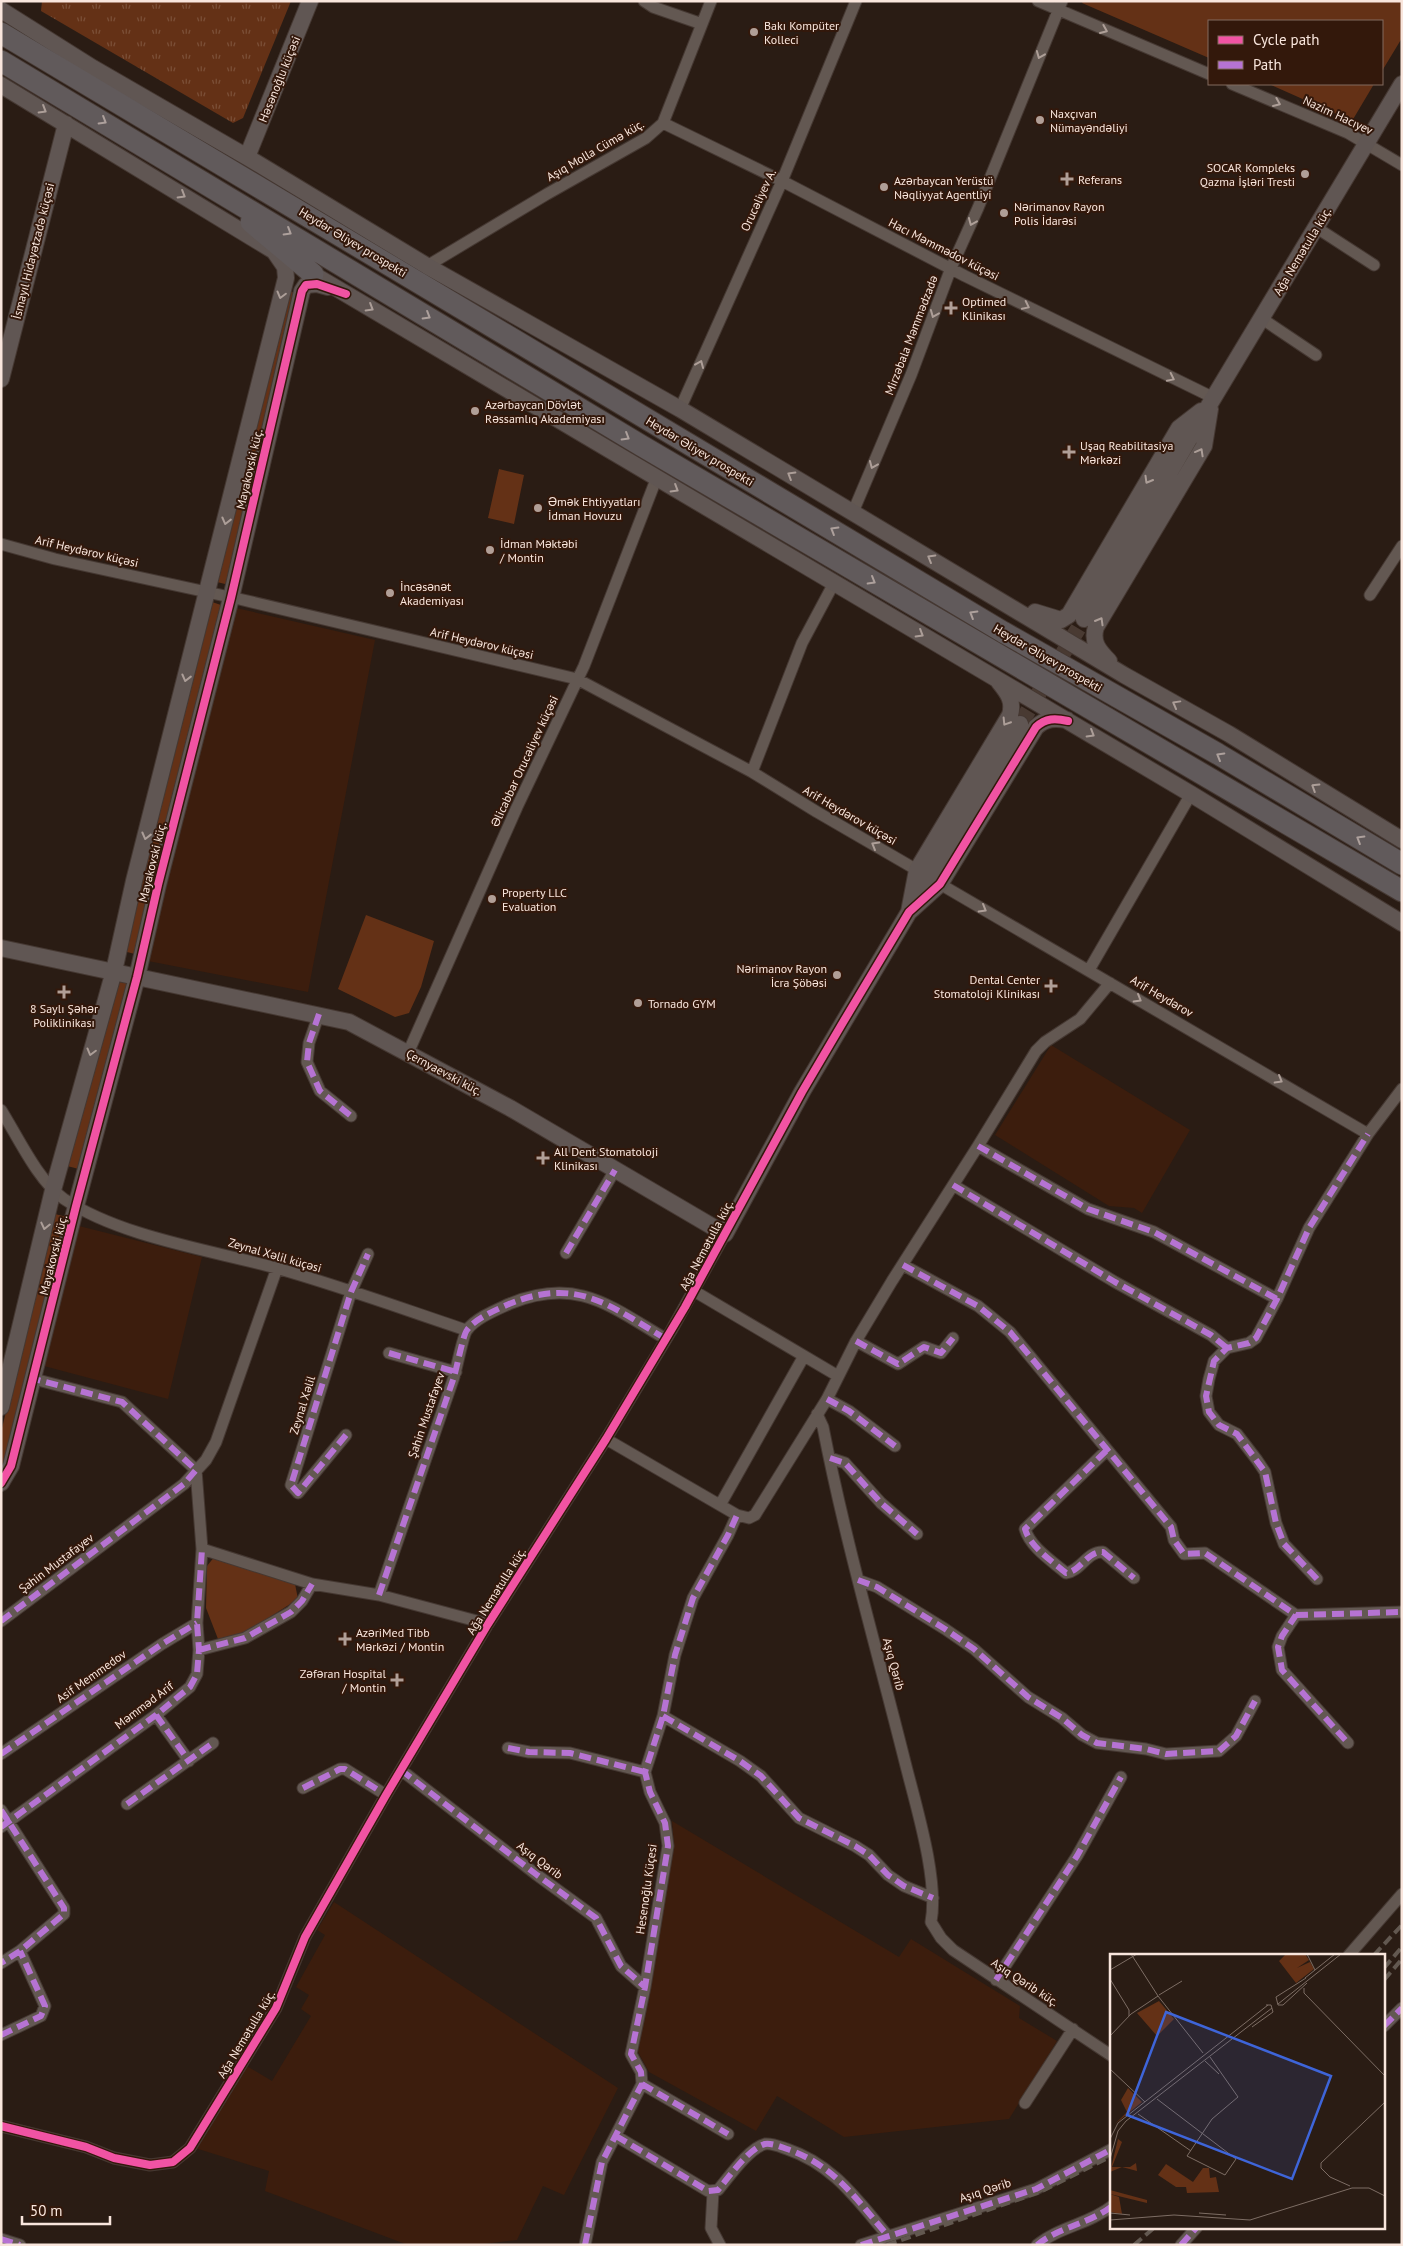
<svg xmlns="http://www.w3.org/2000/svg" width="1403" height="2246" viewBox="0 0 1403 2246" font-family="'PT Sans',sans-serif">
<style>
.built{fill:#3c1d0d}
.grass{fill:url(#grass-tufts)}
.park{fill:#643116}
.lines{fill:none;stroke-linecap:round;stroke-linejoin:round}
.secondary-tunnel{stroke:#493a32;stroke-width:16;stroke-dasharray:16 8;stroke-linecap:butt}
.street-casing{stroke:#453832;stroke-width:13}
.secondary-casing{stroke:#453832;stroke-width:18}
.highway-casing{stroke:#453832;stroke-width:23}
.street{stroke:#635852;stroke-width:11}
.secondary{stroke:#605653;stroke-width:16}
.highway{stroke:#615a5b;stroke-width:21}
.rail{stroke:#625850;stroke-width:4;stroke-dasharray:10 5;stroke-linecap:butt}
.quiet{stroke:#b673d3;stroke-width:6;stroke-dasharray:12 6;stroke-linecap:butt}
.cycleway-casing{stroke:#33180b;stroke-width:11}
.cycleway{stroke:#f153a3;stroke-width:8}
.oneway{stroke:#ae9f98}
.oneway2{stroke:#ac9e98}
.oneway3{stroke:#ada09c}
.poi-dot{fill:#b19f97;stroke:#33180b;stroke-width:2}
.labels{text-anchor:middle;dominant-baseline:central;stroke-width:4;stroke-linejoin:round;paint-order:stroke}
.poi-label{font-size:12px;fill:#f9e6dd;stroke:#33180b;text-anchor:start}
.street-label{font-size:12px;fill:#f9e6dd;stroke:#33180b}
.inset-road{fill:none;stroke:#7d6d64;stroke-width:1}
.view{fill:#3e65d9;fill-opacity:0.15;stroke:#3e65d9;stroke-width:2.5}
.inset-edge{fill:none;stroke:#f9e6dd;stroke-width:2.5}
</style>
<defs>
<pattern id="grass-tufts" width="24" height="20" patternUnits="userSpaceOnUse" patternTransform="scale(1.25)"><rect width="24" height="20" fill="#643116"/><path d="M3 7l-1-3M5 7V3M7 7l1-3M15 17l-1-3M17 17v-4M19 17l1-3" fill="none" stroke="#7b4f37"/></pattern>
</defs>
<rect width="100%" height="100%" fill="#2a1c14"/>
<path class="built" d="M236,608L375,640L308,992L148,961Z
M1051,1045L1190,1130L1142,1213L1134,1208L1109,1206L995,1135Z
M79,1226L202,1257L168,1399L44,1366Z
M672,1821L899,1957L911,1939L1020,2006L1019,2018L1057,2041L1009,2119L844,2137L777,2096L756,2131L649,2072L638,2052L674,1846Z
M334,1902L618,2088L564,2195L543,2186L517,2240L475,2245H408L265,2191L269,2171L195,2148L245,2065L272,2081L311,2016L301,2009L309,1995L296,1987L325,1935L317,1930Z"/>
<path class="grass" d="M42,1H291L243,118L233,123L41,11Z"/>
<path class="park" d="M1083,1H1402V38L1382,71V21H1209V58L1082,3Z
M1269,84H1374L1352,121Z
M287,290L297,294L229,585L217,582Z
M499,469L524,475L514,524L488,518Z
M212,602L224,606L135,954L123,951Z
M366,915L434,941L421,987L409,1013L395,1017L338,989Z
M118,976L130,979L79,1169L67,1166Z
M55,1214L67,1217L5,1467L1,1466V1432Z
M215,1556L295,1584L298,1599L245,1633L218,1639L206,1608L207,1566Z"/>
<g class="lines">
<path class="secondary-tunnel" d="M1020,724L1084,619"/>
<defs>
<path id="street" d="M644,1L653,7L702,24
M1038,1L1209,74
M1232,84L1348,133L1402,165
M663,123L782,181L965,276L1214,398
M1317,228L1374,265
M427,266L547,194L646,138L663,123L711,1
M1261,318L1316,355
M680,409L782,181L856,1
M853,512L911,375L951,268L978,208L1062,1
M1,544L55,559L239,599L577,679L752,772L817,812L917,870
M1370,595L1402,546
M752,772L802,643L834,583
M940,884L1368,1134
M1089,970L1191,794
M319,1014L309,1043L307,1062L320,1091L351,1116
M408,1053L517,807L584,666L657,477
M1,1110C18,1137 38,1181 64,1199C121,1237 210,1250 276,1268C340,1286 403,1309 466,1330
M978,1146L1088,1209L1154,1232L1277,1299
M953,1185L1115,1282L1211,1335L1227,1348
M566,1253L615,1170
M903,1265L978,1306L1010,1332L1171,1527L1174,1540L1184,1554L1205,1553L1296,1615L1282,1636L1278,1647L1282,1670L1348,1743
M694,1291L838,1376
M856,1341L898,1364L924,1347L941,1353L953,1338
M389,1353L456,1372
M34,1379L122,1402L196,1470
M827,1399L849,1411L895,1446
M817,1414L823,1427C845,1540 877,1650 905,1762C916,1806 939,1880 931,1922L941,1938L953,1950L1112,2056
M346,1435L298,1493L291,1485L351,1292L368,1254
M606,1439L737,1515L749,1518L755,1515L827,1399L856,1341L892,1281L978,1146L1036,1051L1045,1042L1080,1019L1110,983
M1106,1451L1025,1529C1030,1547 1052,1561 1066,1573C1081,1571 1087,1551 1103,1552L1134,1578
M830,1458L845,1463L881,1503L917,1534
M720,1505L804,1356
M202,1549L312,1584L379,1595L488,1624
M1317,1579L1284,1544L1276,1523L1265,1472L1257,1460L1237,1434L1219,1425L1209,1412L1206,1396L1209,1379L1214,1361L1227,1348L1249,1343L1256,1338L1277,1299L1309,1228L1368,1134L1402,1089
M858,1580L877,1587L945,1629L974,1649L1028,1697L1062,1718L1082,1735L1097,1743L1146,1749L1166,1754L1219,1751L1236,1736L1255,1701
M379,1595C404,1522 429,1450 454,1377C457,1367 463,1335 467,1330C476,1318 496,1310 509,1304C577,1276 610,1306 666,1339
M1296,1615L1402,1612
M1,1621L184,1484L206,1460L216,1442L277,1268
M199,1650L245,1638L291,1612L302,1601L312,1584
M156,1715L189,1761
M663,1716L740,1761L761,1776L799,1818L855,1846L869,1855L888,1875L904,1886L933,1898
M508,1748L529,1752L570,1753L645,1772
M1,1754L162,1644L197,1623
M401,1770L537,1875L596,1918L621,1966L645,1987
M303,1788L340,1769H345L386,1795
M127,1804L213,1743
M1,1810L64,1908V1914L20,1951L1,1963
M1,1827L156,1715L190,1687L197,1674L199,1650L197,1623L202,1549L196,1470
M1349,1955L1402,1894
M996,1980L1077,1856L1121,1777
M1384,2026L1402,2008
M1,2035L41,2016L45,2006L20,1951
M642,2084L728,2134
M1025,2103L1073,2029
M1,2126L86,2147L114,2158L150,2165L173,2162L190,2148L276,2008L305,1937L386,1795L488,1624L606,1439L671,1331L725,1234
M616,2136L708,2191L718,2190C729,2177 749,2148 765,2144C772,2143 781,2147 787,2149C834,2165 857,2200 888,2236
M713,2192L711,2228L720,2245
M1,2239L20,2245
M585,2245L602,2162L642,2084L641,2072L631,2054L645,1987L668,1846L665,1823L650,1792L645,1772L663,1716L675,1655L693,1598L728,1535L737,1515
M861,2245L1036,2189L1112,2149
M1037,2245C1059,2227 1089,2224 1112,2206
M1181,2245L1197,2227"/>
<path id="secondary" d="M1,10L93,68L247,157L427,266L680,409L1124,675L1229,734L1402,840
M1,85L274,251
M247,157L310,1
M304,269L1191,794L1402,923
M1,379L66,124
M1035,612L1061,620L1069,615L1179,428L1201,411
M1084,619L1202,417L1402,84
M1109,661C1099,651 1091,642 1096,627L1204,446L1210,409
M917,898L1020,724
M909,912L917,870L1010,715C1014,701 1008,693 999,682
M1,948L349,1022L510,1108L725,1234L802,1092L909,912L940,884L1036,727C1046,718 1055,718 1067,720
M1,1407L53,1190L114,971L134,881L286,278L285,267L274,251
M1,1483L11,1466L76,1206L137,977L158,885L231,598L302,291L306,285L317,284L328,287"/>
<path id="highway" d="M1,33L1003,632L1218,754L1402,864
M1,61L642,446L1402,891
M251,222L313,274"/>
</defs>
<use href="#street" class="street-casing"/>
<use href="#secondary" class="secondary-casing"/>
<use href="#highway" class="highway-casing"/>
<use href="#street" class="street"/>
<use href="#secondary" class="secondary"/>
<use href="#highway" class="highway"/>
<path class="rail" d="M1374,1955L1402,1925
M1384,1968L1402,1947
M1384,1980L1402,1959
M887,2245L1040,2192L1112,2156
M1134,2245L1155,2227"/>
<path class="quiet" d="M319,1014L309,1043L307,1062L320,1091L351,1116
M978,1146L1088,1209L1154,1232L1277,1299
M953,1185L1115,1282L1211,1335L1227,1348
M566,1253L615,1170
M903,1265L978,1306L1010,1332L1171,1527L1174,1540L1184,1554L1205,1553L1296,1615L1282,1636L1278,1647L1282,1670L1348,1743
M856,1341L898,1364L924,1347L941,1353L953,1338
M389,1353L456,1372
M827,1399L849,1411L895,1446
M346,1435L298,1493L291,1485L351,1292L368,1254
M1106,1451L1025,1529C1030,1547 1052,1561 1066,1573C1081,1571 1087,1551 1103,1552L1134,1578
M830,1458L845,1463L881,1503L917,1534
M1317,1579L1284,1544L1276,1523L1265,1472L1237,1434L1219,1425L1209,1412L1206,1396L1214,1361L1227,1348L1249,1343L1256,1338L1277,1299L1309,1228L1368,1134
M858,1580L877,1587L945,1629L974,1649L1028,1697L1062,1718L1082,1735L1097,1743L1146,1749L1166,1754L1219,1751L1236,1736L1255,1701
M379,1595C404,1522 429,1450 454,1377C457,1367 463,1335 467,1330C476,1318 496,1310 509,1304C577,1276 610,1306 666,1339
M1296,1615L1402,1612
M1,1621L184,1484L196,1470L122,1402L34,1379
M199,1650L245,1638L291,1612L302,1601L312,1584
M156,1715L189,1761
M663,1716L740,1761L761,1776L799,1818L855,1846L869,1855L888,1875L904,1886L933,1898
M508,1748L529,1752L570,1753L645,1772
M1,1754L162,1644L197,1623
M401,1770L537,1875L596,1918L621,1966L645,1987
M303,1788L340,1769H345L386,1795
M127,1804L213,1743
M1,1810L64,1908V1914L20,1951L1,1963
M1,1827L156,1715L190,1687L197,1674L199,1650L197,1623L202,1549
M996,1980L1077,1856L1121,1777
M1384,2026L1402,2008
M1,2035L41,2016L45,2006L20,1951
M642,2084L728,2134
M616,2136L708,2191L718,2190C729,2177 749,2148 765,2144C772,2143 781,2147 787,2149C834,2165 857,2200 888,2236
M1,2239L20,2245
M585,2245L602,2162L642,2084L641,2072L631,2054L645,1987L668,1846L665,1823L650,1792L645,1772L663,1716L675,1655L693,1598L728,1535L737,1515
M861,2245L1036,2189L1112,2149
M1037,2245C1059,2227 1089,2224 1112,2206
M1181,2245L1197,2227"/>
<defs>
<path id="cycleway" d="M1,1483L11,1466L76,1206L137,977L158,885L231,598L302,291L306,285L317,284L346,294
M1,2126L86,2147L114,2158L150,2165L173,2162L190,2148L276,2008L305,1937L386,1795L488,1624L606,1439L685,1307L802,1092L842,1024L909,912L940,884L1036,727C1046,718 1055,718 1068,721"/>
</defs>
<use href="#cycleway" class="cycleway-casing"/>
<use href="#cycleway" class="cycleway"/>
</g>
<defs><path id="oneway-chevron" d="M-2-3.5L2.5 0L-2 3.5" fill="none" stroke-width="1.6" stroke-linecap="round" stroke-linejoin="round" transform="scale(1.25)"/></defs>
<g class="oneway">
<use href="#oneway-chevron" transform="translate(1104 30) rotate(23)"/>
<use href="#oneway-chevron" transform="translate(1040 55) rotate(112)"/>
<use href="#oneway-chevron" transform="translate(1277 103) rotate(23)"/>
<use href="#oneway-chevron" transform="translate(972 222) rotate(113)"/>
<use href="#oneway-chevron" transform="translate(1026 306) rotate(26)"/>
<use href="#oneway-chevron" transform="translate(934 314) rotate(112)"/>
<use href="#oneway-chevron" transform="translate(700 364) rotate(-67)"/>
<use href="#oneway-chevron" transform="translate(1171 378) rotate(26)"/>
<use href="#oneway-chevron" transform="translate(873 465) rotate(113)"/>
<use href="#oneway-chevron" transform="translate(875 845) rotate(-150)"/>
<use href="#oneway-chevron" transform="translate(983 909) rotate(30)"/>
<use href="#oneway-chevron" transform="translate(1138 999) rotate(30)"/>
<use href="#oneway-chevron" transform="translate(1279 1080) rotate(30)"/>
</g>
<g class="oneway2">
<use href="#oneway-chevron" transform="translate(43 110) rotate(31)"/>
<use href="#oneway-chevron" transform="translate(182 195) rotate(31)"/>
<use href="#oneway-chevron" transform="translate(281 295) rotate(105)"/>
<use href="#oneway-chevron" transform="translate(370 308) rotate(31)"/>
<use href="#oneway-chevron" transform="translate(1200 452) rotate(-61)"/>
<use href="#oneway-chevron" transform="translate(791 475) rotate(-149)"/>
<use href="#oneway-chevron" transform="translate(1148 480) rotate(120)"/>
<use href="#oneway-chevron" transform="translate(675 489) rotate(31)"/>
<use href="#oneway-chevron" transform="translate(226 521) rotate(104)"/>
<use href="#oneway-chevron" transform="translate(931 558) rotate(-150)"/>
<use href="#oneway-chevron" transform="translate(1100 621) rotate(-60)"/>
<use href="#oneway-chevron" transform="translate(920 634) rotate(31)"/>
<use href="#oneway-chevron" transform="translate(186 678) rotate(104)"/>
<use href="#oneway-chevron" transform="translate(1176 704) rotate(-151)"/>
<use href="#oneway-chevron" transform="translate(1006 722) rotate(122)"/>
<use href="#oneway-chevron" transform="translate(1091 734) rotate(31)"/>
<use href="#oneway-chevron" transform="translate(1315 787) rotate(-148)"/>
<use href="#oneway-chevron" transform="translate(146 836) rotate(104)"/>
<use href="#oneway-chevron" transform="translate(91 1052) rotate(105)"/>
<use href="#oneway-chevron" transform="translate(45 1226) rotate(103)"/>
</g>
<g class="oneway3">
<use href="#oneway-chevron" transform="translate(103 121) rotate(31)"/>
<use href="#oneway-chevron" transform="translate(288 232) rotate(31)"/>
<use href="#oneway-chevron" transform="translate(427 316) rotate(31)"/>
<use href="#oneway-chevron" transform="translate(626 437) rotate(31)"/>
<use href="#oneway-chevron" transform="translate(834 530) rotate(-149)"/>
<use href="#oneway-chevron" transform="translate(872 581) rotate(30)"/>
<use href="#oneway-chevron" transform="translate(973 614) rotate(-149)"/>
<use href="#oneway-chevron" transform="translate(1220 756) rotate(-150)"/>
<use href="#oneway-chevron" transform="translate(1360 839) rotate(-149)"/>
</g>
<g class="poi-dot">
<circle cx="754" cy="32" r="5"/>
<circle cx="1040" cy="120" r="5"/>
<circle cx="1305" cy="174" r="5"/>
<path d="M1064.5 171.5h5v5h5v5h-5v5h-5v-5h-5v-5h5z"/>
<circle cx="884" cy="187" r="5"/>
<circle cx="1004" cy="213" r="5"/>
<path d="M948.5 300.5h5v5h5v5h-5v5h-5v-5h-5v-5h5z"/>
<circle cx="475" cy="411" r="5"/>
<path d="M1066.5 444.5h5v5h5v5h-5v5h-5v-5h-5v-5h5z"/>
<circle cx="538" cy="508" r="5"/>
<circle cx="490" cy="550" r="5"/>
<circle cx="390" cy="593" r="5"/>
<circle cx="492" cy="899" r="5"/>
<circle cx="837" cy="975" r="5"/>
<path d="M1048.5 978.5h5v5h5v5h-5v5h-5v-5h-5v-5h5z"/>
<path d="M61.5 984.5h5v5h5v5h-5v5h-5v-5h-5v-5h5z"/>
<circle cx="638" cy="1003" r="5"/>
<path d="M540.5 1150.5h5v5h5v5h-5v5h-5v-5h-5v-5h5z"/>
<path d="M342.5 1631.5h5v5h5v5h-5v5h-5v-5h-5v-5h5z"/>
<path d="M394.5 1672.5h5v5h5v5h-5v5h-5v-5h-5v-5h5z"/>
</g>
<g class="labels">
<g class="poi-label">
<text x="764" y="25">Bakı Kompüter<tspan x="764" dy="14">Kolleci</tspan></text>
<text x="1050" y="113">Naxçıvan<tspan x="1050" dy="14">Nümayəndəliyi</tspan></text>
<text x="1295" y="167" text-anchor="end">SOCAR Kompleks<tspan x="1295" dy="14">Qazma İşləri Tresti</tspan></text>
<text x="1078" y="179">Referans</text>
<text x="894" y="180">Azərbaycan Yerüstü<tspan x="894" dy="14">Nəqliyyat Agentliyi</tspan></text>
<text x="1014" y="206">Nərimanov Rayon<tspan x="1014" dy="14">Polis İdarəsi</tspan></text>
<text x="962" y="301">Optimed<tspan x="962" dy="14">Klinikası</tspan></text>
<text x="485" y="404">Azərbaycan Dövlət<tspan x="485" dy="14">Rəssamlıq Akademiyası</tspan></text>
<text x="1080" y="445">Uşaq Reabilitasiya<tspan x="1080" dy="14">Mərkəzi</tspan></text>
<text x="548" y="501">Əmək Ehtiyyatları<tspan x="548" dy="14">İdman Hovuzu</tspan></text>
<text x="500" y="543">İdman Məktəbi<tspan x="500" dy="14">/ Montin</tspan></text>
<text x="400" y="586">İncəsənət<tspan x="400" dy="14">Akademiyası</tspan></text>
<text x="502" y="892">Property LLC<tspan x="502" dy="14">Evaluation</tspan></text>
<text x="827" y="968" text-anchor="end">Nərimanov Rayon<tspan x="827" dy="14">İcra Şöbəsi</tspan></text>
<text x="1040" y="979" text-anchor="end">Dental Center<tspan x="1040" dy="14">Stomatoloji Klinikası</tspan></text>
<text x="648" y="1003">Tornado GYM</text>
<text x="64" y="1008" text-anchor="middle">8 Saylı Şəhər<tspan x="64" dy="14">Poliklinikası</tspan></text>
<text x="554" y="1151">All Dent Stomatoloji<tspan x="554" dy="14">Klinikası</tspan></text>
<text x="356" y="1632">AzəriMed Tibb<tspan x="356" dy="14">Mərkəzi / Montin</tspan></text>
<text x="386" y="1673" text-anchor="end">Zəfəran Hospital<tspan x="386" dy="14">/ Montin</tspan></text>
</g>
<g class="street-label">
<text transform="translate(279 79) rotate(-68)">Həsənoğlu küçəsi</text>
<text transform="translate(1338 115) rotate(25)">Nazim Hacıyev</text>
<text transform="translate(595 150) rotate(-30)">Aşıq Molla Cümə küç.</text>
<text transform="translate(758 200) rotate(-65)">Orucəliyev A.</text>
<text transform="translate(353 242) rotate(31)">Heydər Əliyev prospekti</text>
<text transform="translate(944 249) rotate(27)">Hacı Məmmədov küçəsi</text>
<text transform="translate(33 251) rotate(-76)">İsmayıl Hidayətzadə küçəsi</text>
<text transform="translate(1302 251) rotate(-59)">Ağa Nemətulla küç.</text>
<text transform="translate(911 335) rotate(-69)">Mirzəbala Məmmədzadə</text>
<text transform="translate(700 451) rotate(31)">Heydər Əliyev prospekti</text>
<text transform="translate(249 469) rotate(-77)">Mayakovski küç.</text>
<text transform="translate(87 551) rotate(13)">Arif Heydərov küçəsi</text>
<text transform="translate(482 643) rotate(13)">Arif Heydərov küçəsi</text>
<text transform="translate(1048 658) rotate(30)">Heydər Əliyev prospekti</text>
<text transform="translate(524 761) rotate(-65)">Əlicabbar Orucəliyev küçəsi</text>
<text transform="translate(850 815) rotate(30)">Arif Heydərov küçəsi</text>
<text transform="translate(152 862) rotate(-76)">Mayakovski küç.</text>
<text transform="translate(1162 996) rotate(30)">Arif Heydərov</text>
<text transform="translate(444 1072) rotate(28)">Çernyaevski küç.</text>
<text transform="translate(706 1245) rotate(-62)">Ağa Nemətulla küç.</text>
<text transform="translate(53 1255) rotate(-76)">Mayakovski küç.</text>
<text transform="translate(275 1255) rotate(16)">Zeynal Xəlil küçəsi</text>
<text transform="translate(302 1405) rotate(-73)">Zeynal Xəlil</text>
<text transform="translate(426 1415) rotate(-71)">Şahin Mustafayev</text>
<text transform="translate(56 1563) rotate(-37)">Şahin Mustafayev</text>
<text transform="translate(496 1591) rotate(-58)">Ağa Nemətulla küç.</text>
<text transform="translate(894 1664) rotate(75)">Aşıq Qərib</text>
<text transform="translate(91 1676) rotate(-35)">Asif Memmedov</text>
<text transform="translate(144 1705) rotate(-37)">Məmməd Arif</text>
<text transform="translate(540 1860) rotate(37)">Aşıq Qərib</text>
<text transform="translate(646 1889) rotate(-82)">Hesenoğlu Küçesi</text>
<text transform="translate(1025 1982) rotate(33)">Aşıq Qərib küç.</text>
<text transform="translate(246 2034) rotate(-59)">Ağa Nemətulla küç.</text>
<text transform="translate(985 2190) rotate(-18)">Aşıq Qərib</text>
</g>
</g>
<g transform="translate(1110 1954)">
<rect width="275" height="275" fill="#2a1c14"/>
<path d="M18,134L32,148L5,170L17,158L11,146Z" fill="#643116"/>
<path d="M8,185L12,188L2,213H20L26,209L27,217L12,213L0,218ZM0,236L37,246V249L0,240Z" fill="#643116"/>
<path d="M176,0H195L199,6L187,14L200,8L204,15L186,29L169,7ZM49,47L64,65L47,82L27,59ZM56,210L83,228L93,214H99L100,224L106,223L109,238L77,239L76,233H66L48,221ZM0,240L9,243L12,260L0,258Z" fill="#643116"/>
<path class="inset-road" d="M197,0L205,16M0,16L27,0M195,24L225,0M196,24L166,43L168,51H173L197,29M0,25L19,56V62M194,34V39L275,122M49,41L72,27M48,42L93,99M168,50L231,0M142,73L163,58L161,51H156M0,82L21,60L48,42L21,0M100,103L128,143L102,165L77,202L115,221L126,205M95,107L109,120M0,115L35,148M47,145L126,205M28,160L81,197M0,185L8,169L158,51M0,205L8,177L16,167L162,54M240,232L220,223L211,214V209L275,148M0,259L20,261M89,259L116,261M0,266L64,261L140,266L242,234H259L275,242"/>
<path class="view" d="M56,58L221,122L182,225L17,161Z"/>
<rect width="275" height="275" class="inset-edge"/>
</g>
<rect width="1403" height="2246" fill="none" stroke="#f9e6dd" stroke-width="5"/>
<rect x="1208" y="20" width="175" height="65" fill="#33180b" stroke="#826a5f"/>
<rect x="1218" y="36" width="25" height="8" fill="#f153a3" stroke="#826a5f"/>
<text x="1253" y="45" font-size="15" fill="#f9e6dd">Cycle path</text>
<rect x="1218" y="61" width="25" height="8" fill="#b673d3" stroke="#826a5f"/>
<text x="1253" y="70" font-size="15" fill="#f9e6dd">Path</text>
<path d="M22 2216v8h88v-8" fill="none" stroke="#f9e6dd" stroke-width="2.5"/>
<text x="30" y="2216" font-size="15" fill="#f9e6dd" stroke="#33180b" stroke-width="4" paint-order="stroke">50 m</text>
</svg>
